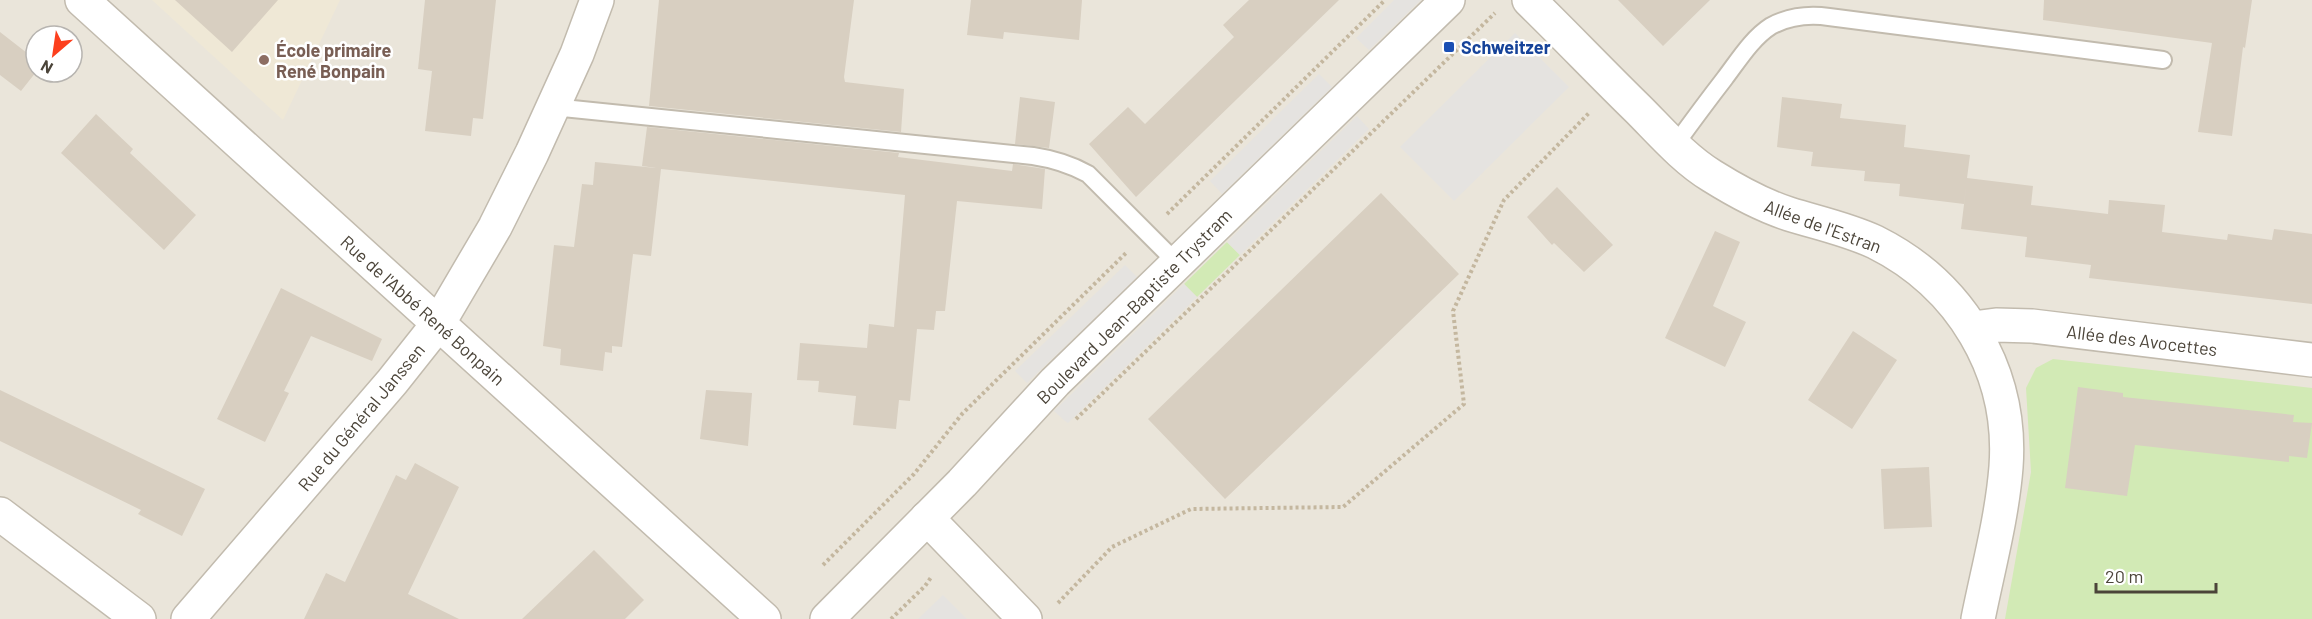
<svg xmlns="http://www.w3.org/2000/svg" width="2312" height="619" viewBox="0 0 2312 619" font-family="Barlow,sans-serif">
<style>
.residential{fill:#eae5da;fill-rule:evenodd}
.education{fill:#efe8d6}
.green{fill:#d2eab5}
.parking{fill:#e5e3e0}
.building{fill:#d8cfc1}
.lines{fill:none;stroke-linecap:round;stroke-linejoin:round}
.service-casing{stroke:#c2bbae;stroke-width:20}
.minor-casing{stroke:#c2bbae;stroke-width:36}
.tertiary-casing{stroke:#c2bbae;stroke-width:36}
.path{stroke:#c4b79f;stroke-width:4;stroke-dasharray:3 3;stroke-linecap:butt}
.service{stroke:#fff;stroke-width:16}
.minor{stroke:#fff;stroke-width:33}
.tertiary{stroke:#fff;stroke-width:33}
.transit-dot{fill:#1a4fb4;stroke:#fff;stroke-width:2}
.education-dot{fill:#8d6e63;stroke:#fff;stroke-width:2}
.labels{text-anchor:middle;dominant-baseline:central;stroke-width:5;stroke-linejoin:round;paint-order:stroke}
.transit-label{font-size:18px;font-weight:bold;fill:#164399;stroke:#fff;text-anchor:start}
.education-label{font-size:18px;font-weight:bold;fill:#785e54;stroke:#fff;text-anchor:start}
.street-label{font-size:18px;fill:#4b4439;stroke:#fff}
</style>
<rect width="100%" height="100%" fill="#f6f3ec"/>
<path class="residential" d="M0,0H2312V619H0ZM36,36H72V72H36Z"/>
<path class="education" d="M152,0H340L283,120Z"/>
<path class="green" d="M1227,242L1240,255L1197,297L1184,284Z
M2053,359L2312,388V619H2005L2031,472L2026,388L2036,368Z"/>
<path class="parking" d="M1394,0H1421L1369,50L1356,38Z
M1515,33L1569,87L1454,201L1400,147Z
M1319,74L1332,87L1222,194L1210,181Z
M1357,116L1369,129L1240,255L1227,242Z
M1125,265L1137,277L1027,383L1015,371Z
M1184,284L1197,297L1068,423L1065,421L1054,411Z
M943,595L967,619H918Z"/>
<path class="building" d="M175,0H278L232,52Z
M425,0H496L483,119L473,118L471,136L425,131L432,71L418,69Z
M659,0H854L844,77L845,82L904,89L901,132L649,106Z
M971,0H1082L1079,40L1004,32L1003,39L967,35Z
M1249,0H1339L1136,197L1089,144L1128,107L1145,124L1234,37L1223,25Z
M1618,0H1710L1663,46Z
M2044,0H2252L2245,48L2243,47L2232,136L2198,132L2212,43L2043,20Z
M0,32L36,60V72L21,91L0,75Z
M1020,97L1055,102L1049,148L1015,144Z
M1782,97L1842,104L1840,118L1906,125L1904,147L1970,155L1967,178L2033,186L2031,205L2108,214L2109,200L2165,205L2162,232L2227,240L2228,234L2272,240L2274,229L2312,234V304L2089,278L2091,265L2025,257L2027,237L1961,229L1967,180L1964,204L1899,196L1900,184L1864,181L1865,171L1811,166L1813,152L1777,147Z
M96,114L133,149L130,153L196,215L164,250L61,153Z
M647,127L899,153L898,157L1012,171L1013,164L1045,169L1042,209L957,201L945,311H936L934,330L917,329L910,401L899,400L896,429L853,425L856,396L818,392L819,381L797,380L800,343L867,348L869,324L894,327L905,195L661,169L651,256L633,254L622,347L612,346V353L605,352L603,371L560,365L561,349L543,346L554,245L574,247L582,184L593,185L595,162L656,168L642,166Z
M1557,187L1613,245L1584,272L1554,243L1552,245L1527,217Z
M1381,193L1459,274L1225,499L1148,419Z
M1715,231L1740,242L1713,306L1746,322L1725,367L1665,338Z
M281,288L382,339L372,361L311,336L284,391L289,393L265,442L217,419Z
M1853,331L1897,360L1852,429L1808,400Z
M2078,387L2123,393V397L2294,415L2293,422L2312,423L2307,458L2289,456V462L2135,445L2127,496L2065,488Z
M0,390L205,489L182,536L138,514L141,510L0,441Z
M706,390L752,393L748,446L700,439Z
M415,463L459,487L408,594L459,619H304L326,573L345,582L396,475L406,480Z
M1929,467L1932,527L1884,529L1881,469Z
M594,550L644,600L625,619H522Z"/>
<g class="lines">
<defs>
<path id="service" d="M553,107L1033,156C1053,159 1070,164 1088,174L1177,263
M1675,145C1691,123 1708,100 1725,78C1738,61 1752,38 1771,26C1790,16 1808,14 1829,17L2163,60"/>
<path id="minor" d="M82,0L764,619
M1529,0C1566,36 1601,73 1638,109C1661,132 1684,159 1712,176C1736,191 1761,205 1789,214C1818,223 1847,229 1875,242C1961,285 2013,371 2006,467C2002,518 1988,569 1978,619
M1973,328L1996,325L2032,326L2312,360
M0,514L139,619
M927,518L1025,619
M188,619L392,382L438,324L495,227L532,153L577,54L597,0"/>
<path id="tertiary" d="M827,619L962,483L1055,382L1448,0"/>
</defs>
<use href="#service" class="service-casing"/>
<use href="#minor" class="minor-casing"/>
<use href="#tertiary" class="tertiary-casing"/>
<path class="path" d="M1167,214L1385,0
M1076,419L1495,13
M823,565L914,474L962,414L1127,252
M1058,603L1112,547L1191,509L1343,507L1464,404L1453,311L1504,200L1589,113
M891,619L925,586L932,576"/>
<use href="#service" class="service"/>
<use href="#minor" class="minor"/>
<use href="#tertiary" class="tertiary"/>
</g>
<rect class="transit-dot" x="1443" y="41" width="12" height="12" rx="3"/>
<circle class="education-dot" cx="264" cy="60" r="6"/>
<g class="labels">
<g class="transit-label">
<text x="1461" y="47">Schweitzer</text>
</g>
<g class="education-label">
<text x="276" y="50">École primaire<tspan x="276" dy="21">René Bonpain</tspan></text>
</g>
<g class="street-label">
<text transform="translate(1823 226) rotate(20)">Allée de l'Estran</text>
<text transform="translate(1134 306) rotate(-45)">Boulevard Jean-Baptiste Trystram</text>
<text transform="translate(423 310) rotate(42)">Rue de l'Abbé René Bonpain</text>
<text transform="translate(2142 340) rotate(7)">Allée des Avocettes</text>
<text transform="translate(361 417) rotate(-50)">Rue du Général Janssen</text>
</g>
</g>
<g transform="translate(54 54) rotate(209)"><circle r="28" fill="#ffffff" stroke="#b7b4b0" stroke-width="1.5"/>
<path d="M0-4.5L10 22L0 15L-10 22Z" fill="#fc3f1d"/>
<text y="-9" font-size="16" font-weight="bold" text-anchor="middle" fill="#4b4439">N</text>
</g>
<path d="M2096 583v9h120v-9" fill="none" stroke="#4b4439" stroke-width="3"/>
<text x="2105" y="583" font-size="18" fill="#4b4439" stroke="#ffffff" stroke-width="4.5" paint-order="stroke">20 m</text>
</svg>
